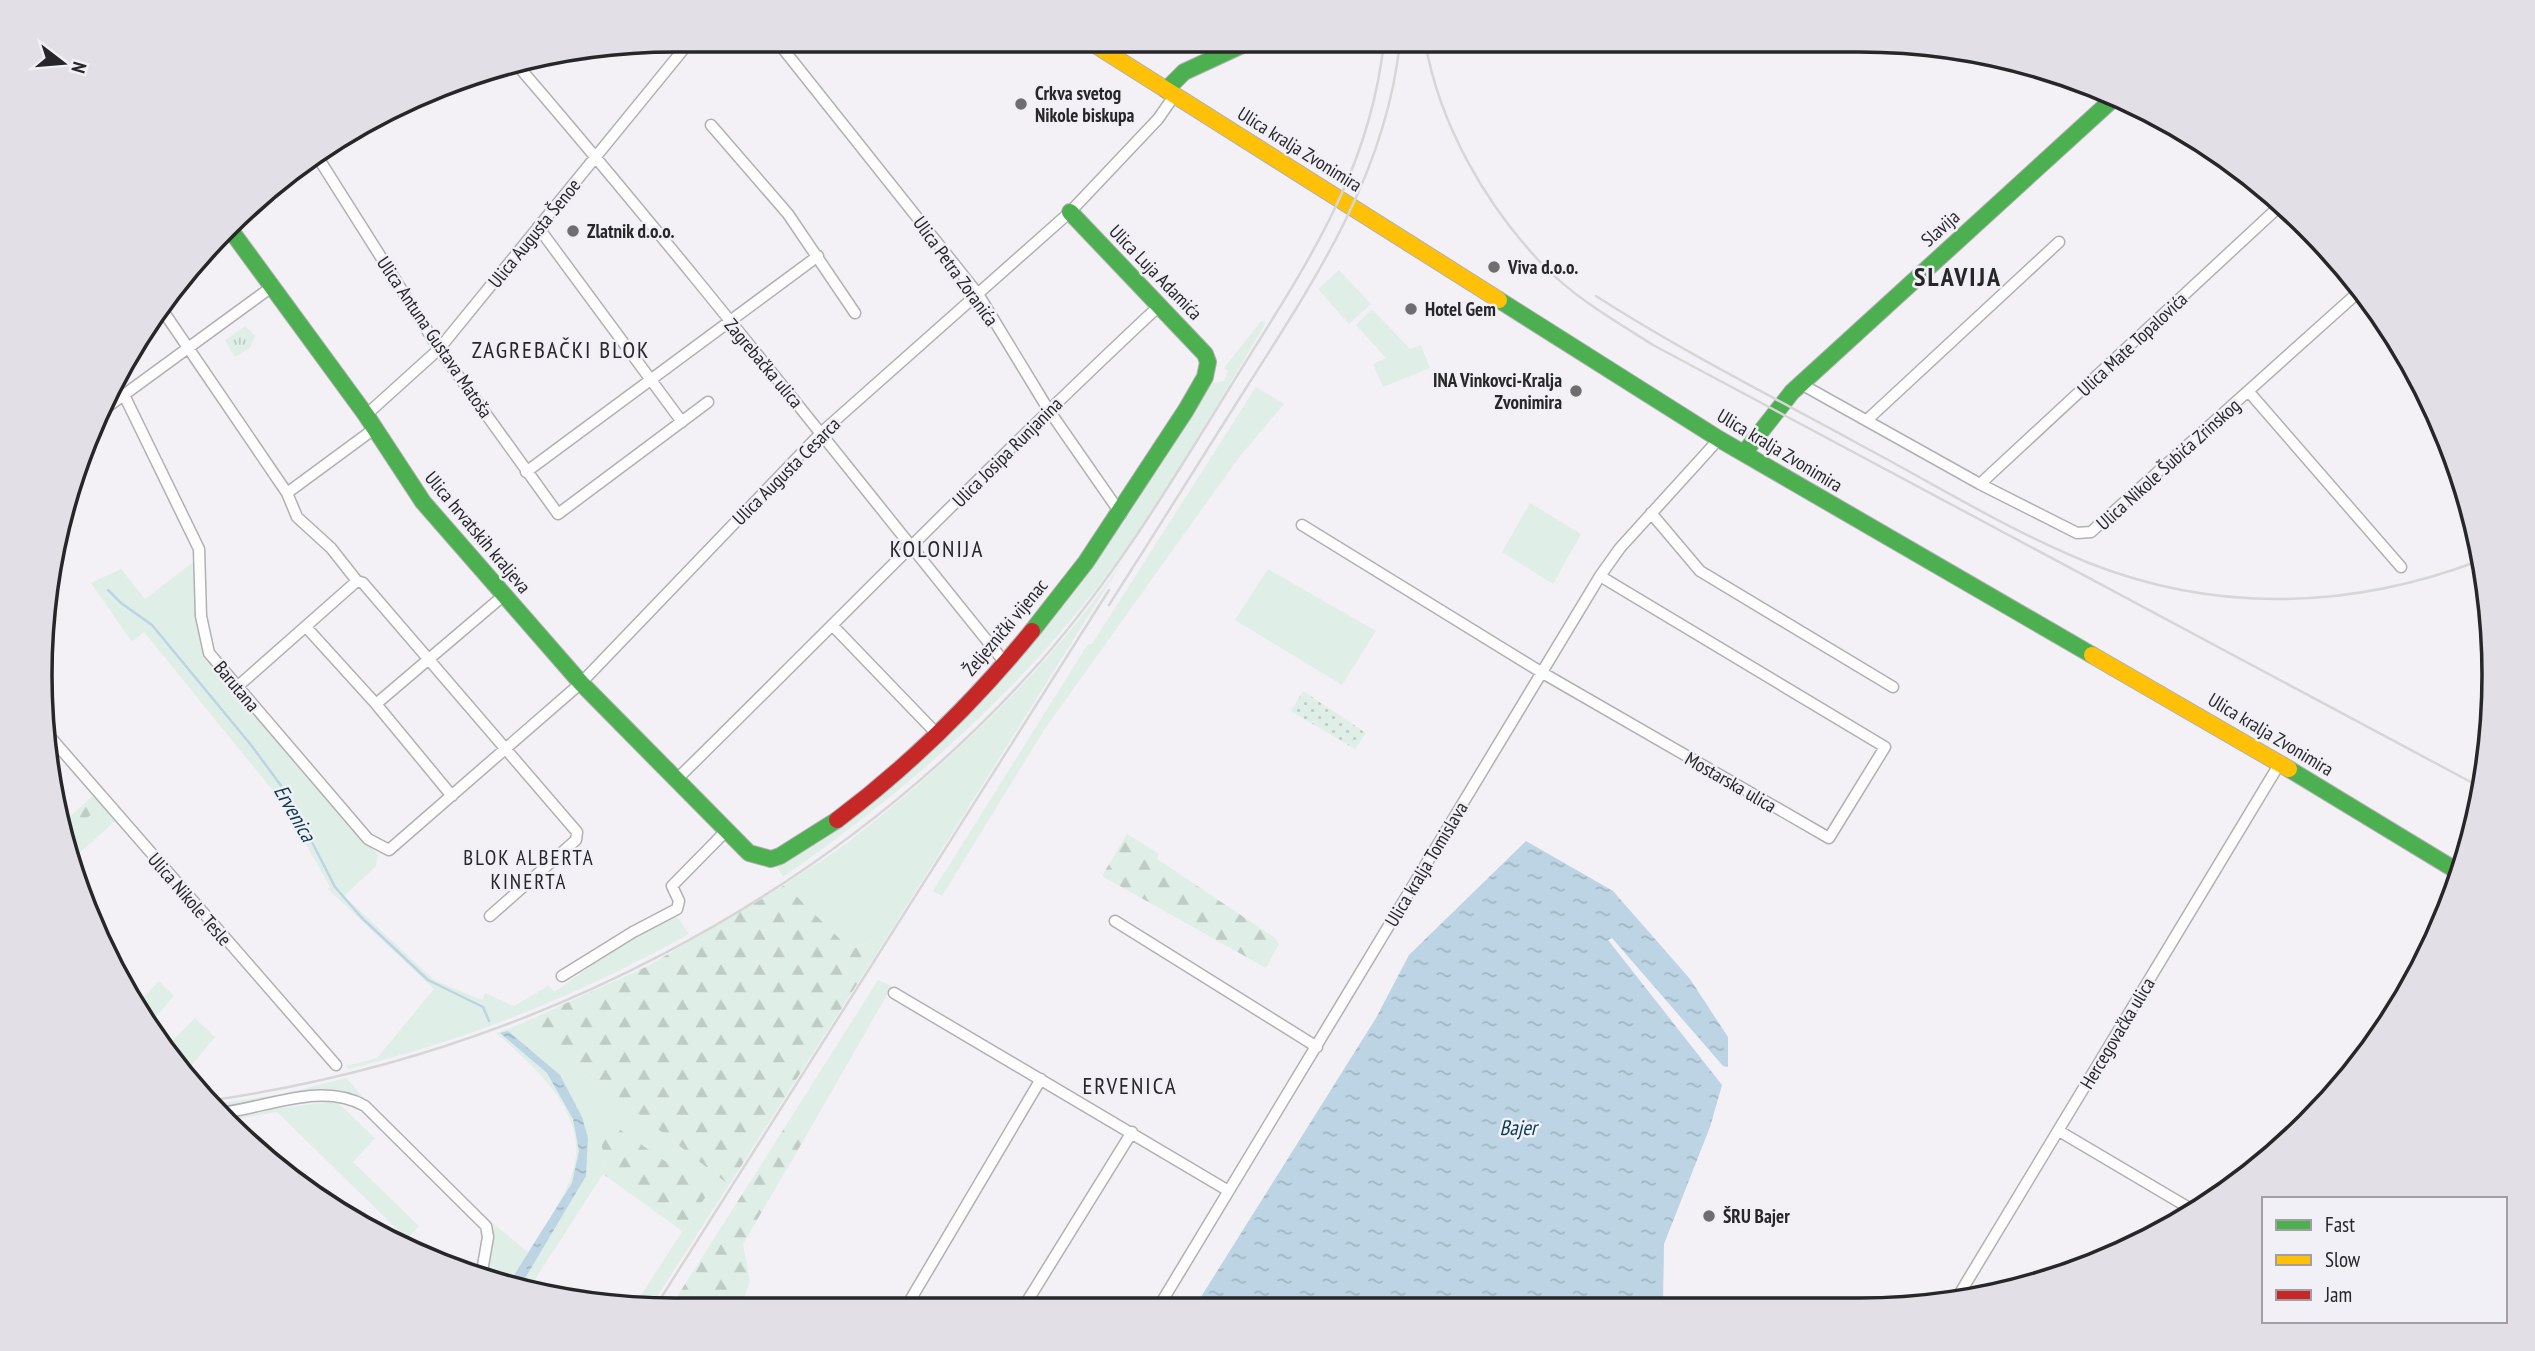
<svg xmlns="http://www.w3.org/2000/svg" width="2535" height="1351" viewBox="0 0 2535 1351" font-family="'PT Sans Narrow',sans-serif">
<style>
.grass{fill:#dfeee7}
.forest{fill:url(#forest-firs)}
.park{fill:url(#park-tufts)}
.garden{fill:url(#garden-dots)}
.water{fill:url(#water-ripples)}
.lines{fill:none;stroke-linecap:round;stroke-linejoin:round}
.stream{stroke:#bcd4e3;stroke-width:2.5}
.street-casing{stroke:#b1b0b3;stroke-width:13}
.fast-casing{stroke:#b1b0b3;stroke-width:18}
.slow-casing{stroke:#b1b0b3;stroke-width:18}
.jam-casing{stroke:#b1b0b3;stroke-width:18}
.street{stroke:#fdfdfe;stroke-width:10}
.fast{stroke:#4caf50;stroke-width:16}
.slow{stroke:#ffc107;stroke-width:16}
.jam{stroke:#c62828;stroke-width:16}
.rail{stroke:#d6d6d7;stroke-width:2.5}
.poi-dot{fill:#6e6d70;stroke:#f2f0f7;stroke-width:2.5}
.labels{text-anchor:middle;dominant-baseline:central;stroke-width:5;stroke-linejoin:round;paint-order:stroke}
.poi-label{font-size:19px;font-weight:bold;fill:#272628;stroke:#f2f0f7;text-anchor:start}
.street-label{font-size:19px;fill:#272628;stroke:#f2f0f7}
.water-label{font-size:21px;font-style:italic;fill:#0a3a50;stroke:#f2f0f7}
.neighbourhood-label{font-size:21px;letter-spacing:2px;fill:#272628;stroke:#f2f0f7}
.quarter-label{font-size:23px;letter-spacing:2px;fill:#272628;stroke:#f2f0f7}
.district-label{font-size:26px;font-weight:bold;letter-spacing:2px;fill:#272628;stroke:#f2f0f7}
.rim{fill:none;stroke:#272628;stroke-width:3.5}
</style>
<defs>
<pattern id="forest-firs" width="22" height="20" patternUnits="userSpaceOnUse" patternTransform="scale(1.75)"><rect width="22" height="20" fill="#dfeee7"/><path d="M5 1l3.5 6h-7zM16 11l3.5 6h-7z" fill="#bfccc6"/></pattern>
<pattern id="park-tufts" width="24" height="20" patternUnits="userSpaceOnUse" patternTransform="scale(1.75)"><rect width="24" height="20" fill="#dfeee7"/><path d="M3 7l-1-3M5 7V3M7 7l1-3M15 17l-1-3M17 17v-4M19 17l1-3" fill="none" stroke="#bfccc6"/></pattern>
<pattern id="garden-dots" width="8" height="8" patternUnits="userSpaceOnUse" patternTransform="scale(1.75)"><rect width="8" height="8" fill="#dfeee7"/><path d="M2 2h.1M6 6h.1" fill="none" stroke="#bfccc6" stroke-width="1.8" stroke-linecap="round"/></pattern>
<pattern id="water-ripples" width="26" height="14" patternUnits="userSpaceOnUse" patternTransform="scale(1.75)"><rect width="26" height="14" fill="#bcd4e3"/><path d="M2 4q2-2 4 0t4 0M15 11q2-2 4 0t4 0" fill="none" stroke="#a2b6c3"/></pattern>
</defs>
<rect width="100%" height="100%" fill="#f3f1f6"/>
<path class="grass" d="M1339,270L1371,304L1349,324L1318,289Z
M1372,309L1410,349L1421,345L1430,368L1383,387L1373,364L1386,358L1356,325Z
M1261,321L1266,323C1223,394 1182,468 1135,536C1040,673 920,782 783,877L774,863L878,793L1108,541L1126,519L1204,389L1213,383L1224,381L1228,371L1224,368Z
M1256,387L1284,404L1240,456L1044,730L942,896L933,891L1088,644H1092Z
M1530,503L1581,534L1553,584L1502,552Z
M1126,556L882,945L871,940L855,948L845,944L785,885C805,870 827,858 847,843C952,761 1051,667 1126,556Z
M196,560L200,636L207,657L378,855L376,866L344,896L434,980L482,1000L485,993L514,1006L548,986L555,992L621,944L677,917L689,934C581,994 468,1040 348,1069L346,1066L377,1058L434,989L328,889L330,887L283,803L144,632L132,642L91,583L121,569L145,599Z
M1268,569L1376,631L1342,685L1235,620Z
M102,805L116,820L74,858L69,834Z
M878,980L892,986L810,1129L792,1116Z
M159,981L174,996L153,1020L172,1041L195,1018L215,1037L185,1073L140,1001Z
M518,1025L575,1070L607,1089L729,1185L649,1309H632L708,1192L593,1111L604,1154L603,1174L527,1292L484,1278L485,1217L528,1252C543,1228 561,1204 571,1177C594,1117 536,1068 496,1033Z
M346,1078L369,1103L337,1092L217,1110L210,1105L282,1094Z
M336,1101L375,1138L353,1162L419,1226L407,1239L277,1112L229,1120L223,1115Z"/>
<path class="forest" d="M94,795L102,805L69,834L66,820Z
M1127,834L1159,854L1157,859L1275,938L1279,944L1266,968L1102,876Z
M785,885L845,944L855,948L871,940L882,945L729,1185L607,1089L575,1070L518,1025L648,966Z
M592,1110L709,1192L682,1231L603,1174L604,1154Z
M792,1116L810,1129L743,1244L750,1281L740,1309H674L673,1303Z"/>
<path class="park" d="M245,326L255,336L250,348L235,357L225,340Z"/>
<path class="garden" d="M1303,691L1366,733L1355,749L1291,711Z"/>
<path class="water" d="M1526,841L1613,891L1690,979L1728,1037V1067L1723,1066L1612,938L1608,940L1722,1085L1710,1127L1664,1244L1663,1306L1194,1308L1376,1018L1409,955Z
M508,1031L560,1075L582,1117L588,1138L586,1176L518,1290L510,1289L516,1272L572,1183L579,1151L573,1119L547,1073L500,1033Z"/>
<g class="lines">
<path class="stream" d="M108,590L121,603L152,625L251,745L288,795L335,887L362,918L428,980L483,1007L489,1021"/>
<defs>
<path id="street" d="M776,40L978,294L1048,409L1121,514
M518,66C686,261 844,464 1006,664
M711,125L788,214L855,313
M317,156L439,349L558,514L708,402
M538,227L682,422
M161,308L287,493L297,517L331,548L357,581L363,583L577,832L576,840L490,916
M1801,384L1980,484L2077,533L2091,532L2363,288
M2249,392L2401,567
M124,395L199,549L201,616L209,653L368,839L389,850L581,683L822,432L1070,212L1158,119L1174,96
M110,405L273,286
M366,415L439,349L691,40
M1867,420L2059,242
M526,472L818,256
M1980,484L2283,203
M287,493L374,429
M1651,513L1700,571L1893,687
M1302,525L1541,672L1829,838L1885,747L1600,576
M833,626L937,734
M306,627L376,704L452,796
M237,687L357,581
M376,704L503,596
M45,731L336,1065
M677,779C838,621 995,459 1160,305
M1115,921L1317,1047
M562,976L633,932L677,909L679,901L672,886L726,831
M894,993L1227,1190
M220,1113C266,1108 322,1081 365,1106L486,1226L488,1237L481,1277
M2059,1131L2196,1212
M1954,1303L2280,763
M1023,1308L1132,1132
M1158,1308L1600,576L1620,548L1719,439
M905,1309L1041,1079"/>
<path id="fast" d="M1166,90L1184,72L1251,41
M232,232L366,415L423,502L581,683L749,853L771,859L780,856L837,820
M1499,300L1719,439L2092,655
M1744,453L1792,392L2113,99
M1032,631L1086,562L1186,410L1205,377L1208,362L1205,354L1070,212
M2289,769L2462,874"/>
<path id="slow" d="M1089,41L1499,300
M2092,655L2289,769"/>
<path id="jam" d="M837,820C910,765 974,702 1032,631"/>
</defs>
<use href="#street" class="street-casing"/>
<use href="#fast" class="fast-casing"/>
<use href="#slow" class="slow-casing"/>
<use href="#jam" class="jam-casing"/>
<use href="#street" class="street"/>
<use href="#fast" class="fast"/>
<use href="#slow" class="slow"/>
<use href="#jam" class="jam"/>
<path class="rail" d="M1425,41C1439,124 1486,206 1544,266C1575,298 1615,321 1653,345L2482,788
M1596,296C1683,352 1777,399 1868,449C1941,488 2012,532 2089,563C2218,614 2353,609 2481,560
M1109,605C1155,533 1200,461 1246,388C1315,280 1387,172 1400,41
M206,1101C523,1057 827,901 1040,662C1115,577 1173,480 1232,384C1301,272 1370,176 1384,41
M654,1309L1109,590"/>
</g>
<g class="poi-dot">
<circle cx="1021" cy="104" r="7"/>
<circle cx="573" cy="231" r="7"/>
<circle cx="1494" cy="267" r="7"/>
<circle cx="1411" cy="309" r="7"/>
<circle cx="1576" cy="391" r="7"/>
<circle cx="1709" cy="1216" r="7"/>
</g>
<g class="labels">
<g class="poi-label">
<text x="1035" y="93">Crkva svetog<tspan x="1035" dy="22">Nikole biskupa</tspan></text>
<text x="587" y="231">Zlatnik d.o.o.</text>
<text x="1508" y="267">Viva d.o.o.</text>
<text x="1425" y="309">Hotel Gem</text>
<text x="1562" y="380" text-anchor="end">INA Vinkovci-Kralja<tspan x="1562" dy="22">Zvonimira</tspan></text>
<text x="1723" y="1216">ŠRU Bajer</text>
</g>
<g class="street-label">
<text transform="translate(1300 149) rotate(32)">Ulica kralja Zvonimira</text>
<text transform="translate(1940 228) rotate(-42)">Slavija</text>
<text transform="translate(534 233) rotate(-51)">Ulica Augusta Šenoe</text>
<text transform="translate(956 271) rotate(54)">Ulica Petra Zoranića</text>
<text transform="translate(1156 272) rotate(46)">Ulica Luja Adamića</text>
<text transform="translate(435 337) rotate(56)">Ulica Antuna Gustava Matoša</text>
<text transform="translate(2132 344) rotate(-43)">Ulica Mate Topalovića</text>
<text transform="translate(764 363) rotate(50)">Zagrebačka ulica</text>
<text transform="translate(1780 450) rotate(31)">Ulica kralja Zvonimira</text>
<text transform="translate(1007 452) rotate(-45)">Ulica Josipa Runjanina</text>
<text transform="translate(2168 464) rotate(-42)">Ulica Nikole Šubića Zrinskog</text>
<text transform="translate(786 471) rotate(-45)">Ulica Augusta Cesarca</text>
<text transform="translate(478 532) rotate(50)">Ulica hrvatskih kraljeva</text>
<text transform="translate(1005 627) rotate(-50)">Željeznički vijenac</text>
<text transform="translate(237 686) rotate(50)">Barutana</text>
<text transform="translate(2271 734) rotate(31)">Ulica kralja Zvonimira</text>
<text transform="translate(1731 782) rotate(30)">Mostarska ulica</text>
<text transform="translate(1426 864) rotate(-59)">Ulica kralja Tomislava</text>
<text transform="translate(190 899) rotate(49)">Ulica Nikole Tesle</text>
<text transform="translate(2117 1033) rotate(-59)">Hercegovačka ulica</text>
</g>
<g class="water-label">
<text transform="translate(295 813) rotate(60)">Ervenica</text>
<text x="1518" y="1127">Bajer</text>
</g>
<g class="neighbourhood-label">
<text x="529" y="857">BLOK ALBERTA<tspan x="529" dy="24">KINERTA</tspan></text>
</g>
<g class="quarter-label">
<text x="561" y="349">ZAGREBAČKI BLOK</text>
<text x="937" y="548">KOLONIJA</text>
<text x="1130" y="1085">ERVENICA</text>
</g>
<g class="district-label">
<text x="1958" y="276">SLAVIJA</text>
</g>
</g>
<path d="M0 0H2535V1351H0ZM675 52H1859A623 623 0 0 1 2482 675V675A623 623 0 0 1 1859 1298H675A623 623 0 0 1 52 675V675A623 623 0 0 1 675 52Z" fill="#e2e0e6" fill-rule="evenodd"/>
<path class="rim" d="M675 52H1859A623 623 0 0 1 2482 675V675A623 623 0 0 1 1859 1298H675A623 623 0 0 1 52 675V675A623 623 0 0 1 675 52Z"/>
<rect x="2262" y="1197" width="245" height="126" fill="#f2f0f7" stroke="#a19fa4" stroke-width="2"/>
<rect x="2276" y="1220" width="35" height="10" fill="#4caf50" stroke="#a19fa4" stroke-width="2"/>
<text x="2325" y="1232" font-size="21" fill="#272628">Fast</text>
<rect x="2276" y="1255" width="35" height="10" fill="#ffc107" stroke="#a19fa4" stroke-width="2"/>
<text x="2325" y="1267" font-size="21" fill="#272628">Slow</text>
<rect x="2276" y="1290" width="35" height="10" fill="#c62828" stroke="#a19fa4" stroke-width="2"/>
<text x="2325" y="1302" font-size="21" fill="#272628">Jam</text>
<g transform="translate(63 63) rotate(106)" stroke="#f2f0f7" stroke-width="5" paint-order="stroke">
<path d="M0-5L12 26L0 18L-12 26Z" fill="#272628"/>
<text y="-10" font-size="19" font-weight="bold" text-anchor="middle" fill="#272628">N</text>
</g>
</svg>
